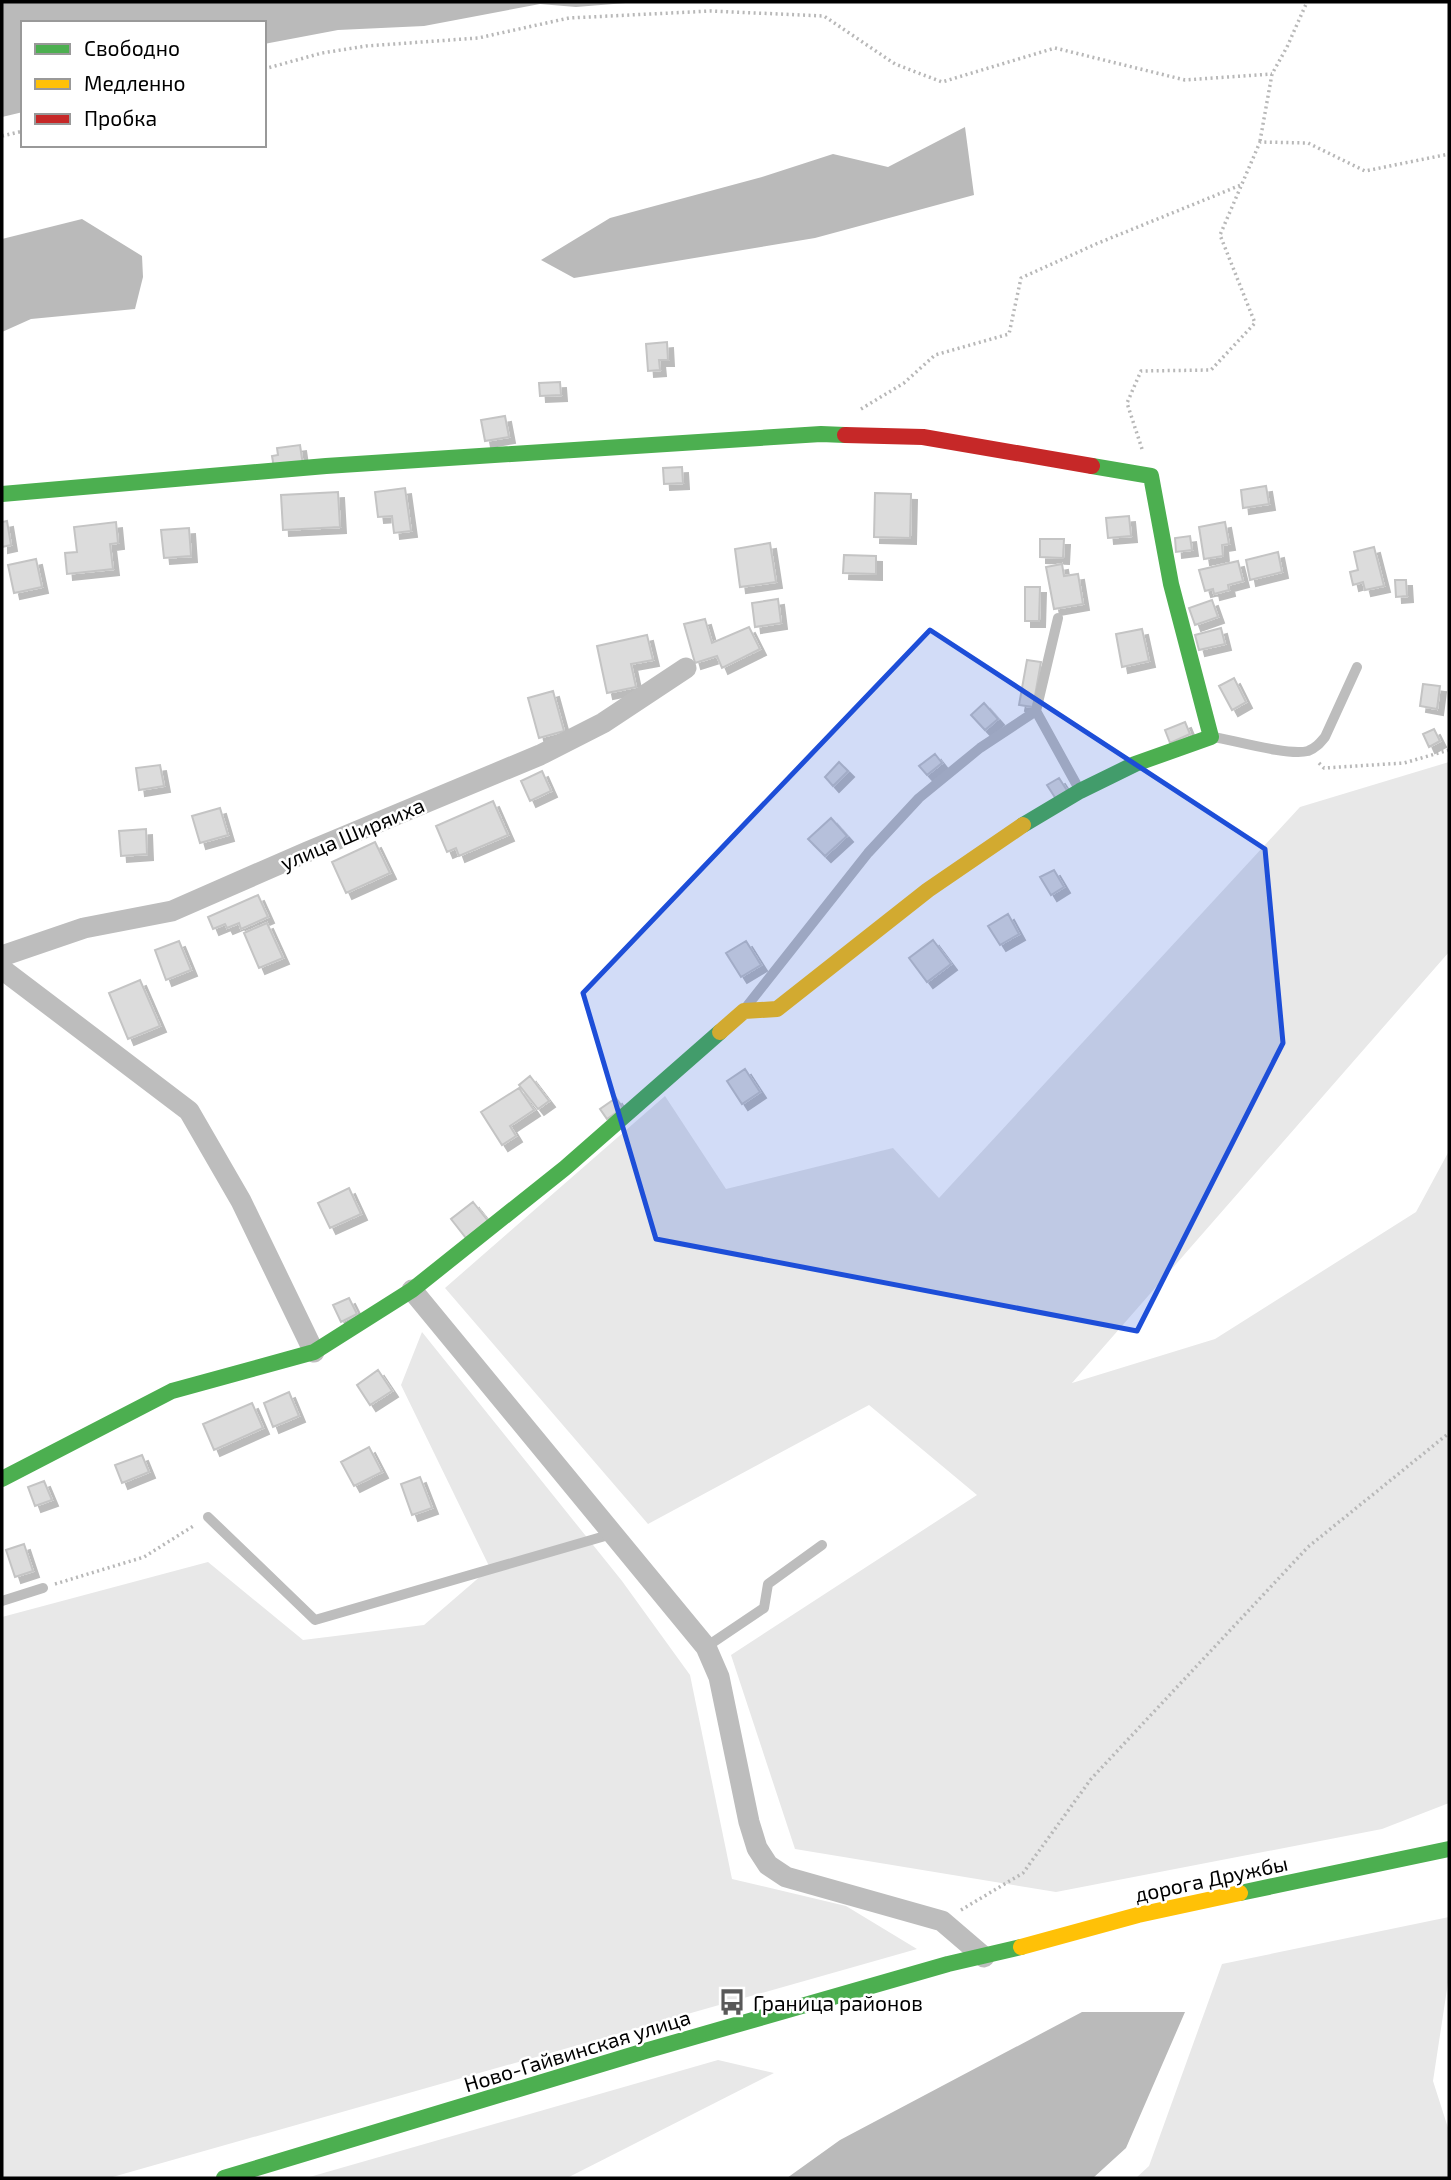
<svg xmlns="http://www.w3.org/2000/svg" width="1451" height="2180" viewBox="0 0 1451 2180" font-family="'Exo 2',sans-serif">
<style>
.green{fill:#e8e8e8}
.water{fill:#bababa}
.building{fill:#dcdcdc;stroke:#c4c4c4;stroke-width:2;filter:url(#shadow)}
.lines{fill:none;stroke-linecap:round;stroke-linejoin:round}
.path{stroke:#b8b8b8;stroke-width:3.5;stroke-dasharray:2 3.5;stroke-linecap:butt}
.lane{stroke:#bdbdbd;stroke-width:10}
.street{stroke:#bdbdbd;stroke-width:21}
.fast{stroke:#4caf50;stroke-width:16}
.slow{stroke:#ffc107;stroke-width:16}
.jam{stroke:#c62828;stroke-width:16}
.marked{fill:#1d4ed8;fill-opacity:0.2;stroke:#1d4ed8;stroke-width:5;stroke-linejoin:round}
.labels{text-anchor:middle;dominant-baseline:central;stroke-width:5;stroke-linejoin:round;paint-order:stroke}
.street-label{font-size:21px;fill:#000;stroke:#fff}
.poi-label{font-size:21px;fill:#000;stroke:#fff;text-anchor:start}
</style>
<defs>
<filter id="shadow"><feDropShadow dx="6" dy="6" stdDeviation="0" flood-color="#0004"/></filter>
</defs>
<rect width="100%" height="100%" fill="#fff"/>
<path class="green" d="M1449,762V952L1072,1383L1215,1339L1416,1212L1449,1151V1803L1382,1829L1056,1892L795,1849L731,1655L977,1495L869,1405L648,1524L445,1288L665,1096L726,1189L893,1148L939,1198L1300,807Z
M422,1332L622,1581L690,1675L732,1879L846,1906L917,1949L109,2178H2V1617L208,1562L303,1640L424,1625L490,1568L401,1385Z
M1449,1917V1976L1433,2081L1449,2131V2178H1136L1149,2166L1222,1964Z
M718,2060L774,2073L567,2178H306Z"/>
<path class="water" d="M2,2H638L576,7L540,4L424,26L338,30L264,44V23H23V112L2,117Z
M965,127L974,195L815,238L574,278L541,260L610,218L762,177L833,154L888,167Z
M82,219L142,256L143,277L135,309L31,319L2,332V239Z
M1082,2012H1185L1126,2148L1093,2178H787L840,2140Z"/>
<path class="building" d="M667,342L668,360H659L660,370L648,371L646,344Z
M560,382L561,395L540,396L539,383Z
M505,416L509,437L485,441L481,420Z
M300,445L303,465L274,468L272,456L278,455L277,448Z
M682,467L683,483L664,484L663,468Z
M1266,486L1269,504L1243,508L1241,490Z
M405,488L411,531L394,533L392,516L378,517L375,492Z
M338,492L340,527L283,530L281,495Z
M875,493L911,494L910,538L874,537Z
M1129,516L1131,536L1108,538L1106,518Z
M7,521L11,545L2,547V522Z
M116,522L118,543L110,544L113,569L67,574L65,553L77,552L74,527Z
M1225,522L1229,544L1222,545L1223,556L1204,559L1199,527Z
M189,528L191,556L164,558L161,530Z
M1190,536L1192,550L1176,552L1175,538Z
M1040,539H1064L1063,558L1040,557Z
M770,543L776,582L740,587L735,549Z
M1374,547L1384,586L1365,590L1363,582L1353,585L1350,572L1358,570L1354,552Z
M1278,552L1282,572L1250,580L1246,560Z
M844,555L876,556V574L843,573Z
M36,559L42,587L14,593L8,565Z
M1238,561L1243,581L1228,585L1229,590L1214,594L1213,589L1205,591L1199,570Z
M1062,564L1064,576L1078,574L1083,604L1054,609L1046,567Z
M1395,580H1406L1407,596L1396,597Z
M1025,587H1040L1039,621H1025Z
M778,599L781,623L755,627L752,603Z
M1212,600L1218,617L1195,625L1189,608Z
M705,619L712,643L749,627L760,649L722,668L717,656L695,663L684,624Z
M1221,628L1225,644L1199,650L1195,635Z
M1142,629L1149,661L1122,667L1116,634Z
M647,635L653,660L631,664L636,687L607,693L597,646Z
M1027,660L1041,662L1033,707L1019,705Z
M1234,678L1246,702L1232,710L1219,686Z
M1423,684L1440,686L1437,709L1420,706Z
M553,691L564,731L539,738L528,698Z
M984,703L998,719L985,730L971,715Z
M1185,722L1190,734L1170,743L1165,730Z
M1434,729L1440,741L1429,747L1423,734Z
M935,754L942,763L927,775L919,766Z
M839,762L848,771L833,786L825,777Z
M160,765L164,786L139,790L136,768Z
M542,771L551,791L530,801L521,781Z
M1059,778L1068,792L1056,799L1047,785Z
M493,801L508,835L459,856L456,848L447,852L436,826Z
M220,808L228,835L200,843L192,816Z
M831,818L847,836L825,856L808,839Z
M146,829L147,854L121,856L119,831Z
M375,842L390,873L346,893L332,862Z
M1054,870L1064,887L1051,895L1040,877Z
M258,895L268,917L241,929L239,923L227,928L225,924L213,929L208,917Z
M1008,914L1019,934L1000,945L988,926Z
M267,923L283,958L259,968L244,933Z
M933,940L951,964L927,982L909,958Z
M179,941L191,970L166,980L155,950Z
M746,941L761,965L741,977L726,953Z
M140,980L160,1026L128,1039L109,993Z
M745,1069L760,1092L742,1104L727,1081Z
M530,1076L549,1101L538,1109L519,1085Z
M519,1088L534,1110L510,1126L516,1136L502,1145L481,1112Z
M616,1098L623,1108L607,1119L600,1109Z
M349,1188L361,1214L330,1228L318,1203Z
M473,1202L488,1221L466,1238L451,1219Z
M349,1298L357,1314L341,1322L333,1305Z
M378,1370L392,1391L370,1405L357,1385Z
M289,1392L299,1416L273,1427L264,1403Z
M252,1403L263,1428L214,1450L203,1424Z
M369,1447L382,1472L354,1486L341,1462Z
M142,1455L149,1472L122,1483L115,1465Z
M420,1477L432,1508L412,1515L401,1484Z
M44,1481L52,1500L35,1506L28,1487Z
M24,1544L33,1571L15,1577L6,1550Z"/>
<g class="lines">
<path class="path" d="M264,69L322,53L366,46L478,38L569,18L711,11L824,16L895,64L942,82L1055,48L1185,80L1272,74
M2,136L23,131
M1260,141L1272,74L1287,47L1307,2
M861,409L904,383L935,355L1009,334L1021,278L1096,244L1241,185
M1142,449L1127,403L1141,371L1211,370L1255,323L1220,235L1260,142L1308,143L1365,171L1449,154
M1319,763L1324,768L1404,763L1449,750
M55,1584L144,1557L195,1525
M961,1910L1023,1873L1091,1779L1308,1547L1449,1433"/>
<path class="lane" d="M1036,711L1079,789
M1214,737C1236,741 1289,756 1308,751C1316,748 1320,743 1325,737L1357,667
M747,1006L868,853L919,798L980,748L1036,711L1058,618
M208,1517L315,1620L612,1534
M2,1601L43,1588
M706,1647L764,1608L768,1584L822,1545"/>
<path class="street" d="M2,956L84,928L172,911L307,852L540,755L603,723L686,668
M2,969L189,1111L241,1201L314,1352
M412,1290L706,1647L719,1677L749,1822L757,1848L768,1865L786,1877L942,1921L984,1957"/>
<path class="fast" d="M2,494L326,466L821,434L845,435
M1023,825L1080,791L1135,764L1211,737L1171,584L1151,476L1092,466
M2,1479L172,1391L314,1352L412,1290L565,1168L720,1032
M1240,1893L1449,1849
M224,2178L645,2051L948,1964L1021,1947"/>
<path class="slow" d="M720,1032L744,1011L777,1009L928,890L1023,825
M1021,1947L1138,1915L1240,1893"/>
<path class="jam" d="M845,435L923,437L1092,466"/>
</g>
<path class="marked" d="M930,630L1265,849L1283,1043L1137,1331L656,1239L583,993Z"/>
<defs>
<symbol id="bus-bare" viewBox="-9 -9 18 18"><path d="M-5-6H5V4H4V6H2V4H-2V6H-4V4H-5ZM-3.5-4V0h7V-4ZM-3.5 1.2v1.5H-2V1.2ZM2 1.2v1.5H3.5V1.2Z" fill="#595959" stroke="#fff" stroke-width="2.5" paint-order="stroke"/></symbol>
</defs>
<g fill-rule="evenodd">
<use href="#bus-bare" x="713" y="1983" width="38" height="38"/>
</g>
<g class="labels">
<g class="street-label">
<text transform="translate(352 833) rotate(-23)">улица Ширяиха</text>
<text transform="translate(1211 1878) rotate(-12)">дорога Дружбы</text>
<text transform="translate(577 2050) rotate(-17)">Ново-Гайвинская улица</text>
</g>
<g class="poi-label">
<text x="753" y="2002">Граница районов</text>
</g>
</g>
<rect width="1451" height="2180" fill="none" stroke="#000000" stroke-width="7"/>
<rect x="21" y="21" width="245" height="126" fill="#ffffff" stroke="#999999" stroke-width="2"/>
<rect x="35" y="44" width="35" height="10" fill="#4caf50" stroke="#999999" stroke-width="2"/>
<text x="84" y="56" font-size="21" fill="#000000">Свободно</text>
<rect x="35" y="79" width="35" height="10" fill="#ffc107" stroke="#999999" stroke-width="2"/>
<text x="84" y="91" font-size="21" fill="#000000">Медленно</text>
<rect x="35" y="114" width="35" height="10" fill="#c62828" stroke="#999999" stroke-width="2"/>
<text x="84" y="126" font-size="21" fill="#000000">Пробка</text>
</svg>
